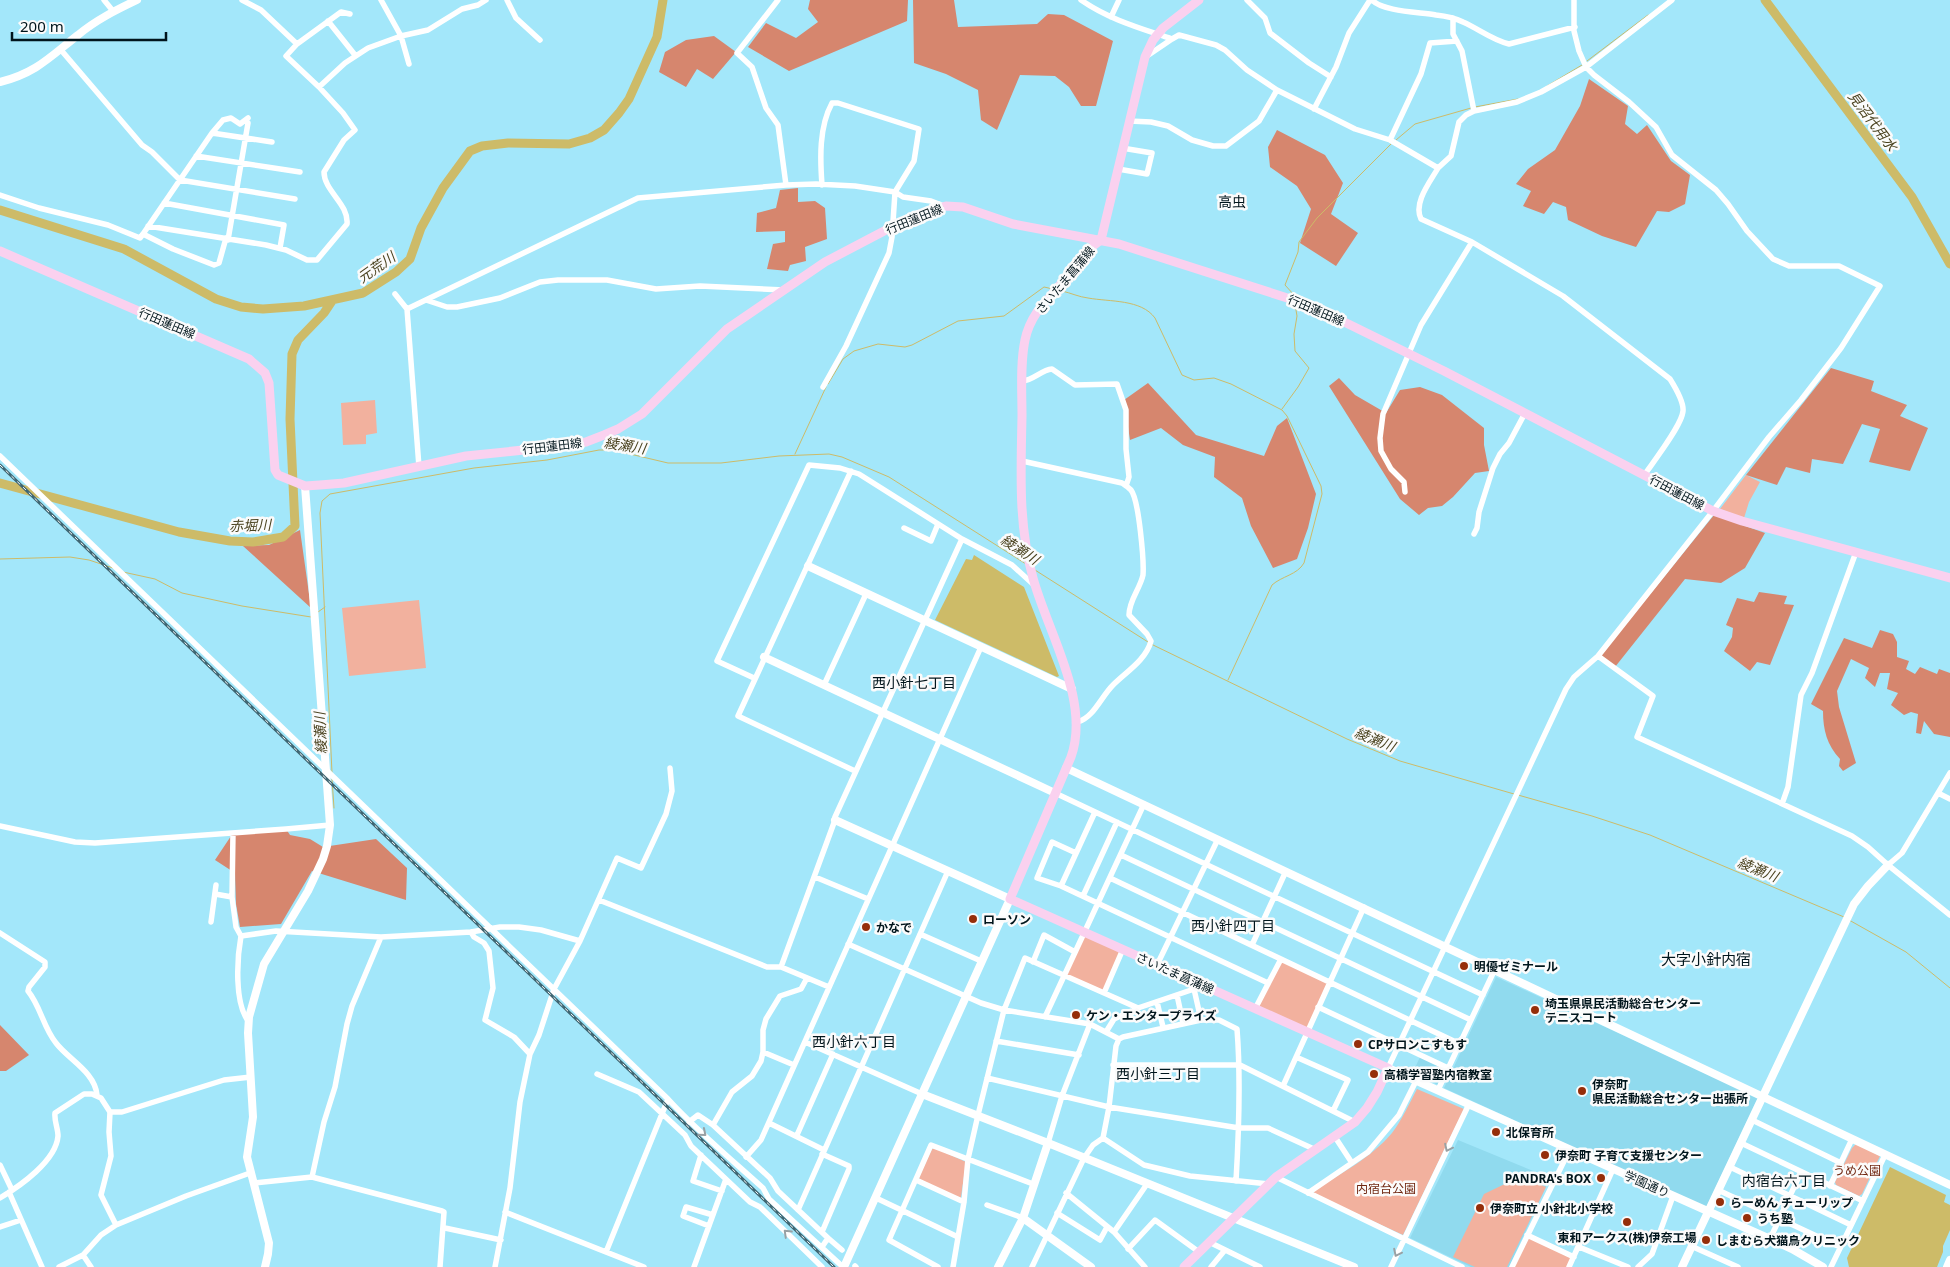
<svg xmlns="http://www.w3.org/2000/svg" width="1950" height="1267" viewBox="0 0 1950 1267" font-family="'Noto Sans','Noto Sans JP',sans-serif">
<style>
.built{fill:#90daee}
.green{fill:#f2b19e}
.forest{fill:#d6866e}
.water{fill:#cdbb68}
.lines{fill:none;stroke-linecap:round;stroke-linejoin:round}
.stream{stroke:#cdbb68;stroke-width:1}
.canal{stroke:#cdbb68;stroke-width:5.5}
.river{stroke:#cdbb68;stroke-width:9}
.minor{stroke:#fff;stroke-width:5.5}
.tertiary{stroke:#fff;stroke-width:8}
.primary{stroke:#fad1ef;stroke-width:9}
.rail-casing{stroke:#3f6672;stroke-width:3}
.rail{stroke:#fbfbfb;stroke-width:1;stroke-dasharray:4;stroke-linecap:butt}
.oneway{stroke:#99a1a4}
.poi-dot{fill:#952e0a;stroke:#fbfbfb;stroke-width:2}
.labels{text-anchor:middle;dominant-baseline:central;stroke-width:5;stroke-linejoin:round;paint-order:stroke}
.street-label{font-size:12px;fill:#00151c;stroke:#fbfbfb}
.poi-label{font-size:12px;font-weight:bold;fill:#00151c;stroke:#fbfbfb;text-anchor:start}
.park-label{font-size:12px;fill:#702711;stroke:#fbfbfb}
.water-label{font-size:14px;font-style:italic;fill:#4a421f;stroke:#fbfbfb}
.neighbourhood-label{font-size:14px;fill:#00151c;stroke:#fbfbfb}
.quarter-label{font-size:15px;fill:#00151c;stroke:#fbfbfb}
</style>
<rect width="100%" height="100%" fill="#a3e7fa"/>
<path class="built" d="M1496,977L1758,1097L1706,1208L1444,1088Z
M1420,1057L1446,1069L1438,1085L1413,1072Z
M1458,1140L1550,1178L1509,1267H1471L1410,1238Z"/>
<path class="green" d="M375,400L377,433L366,435V444L343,445L341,403Z
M1746,475L1760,482L1749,502L1744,518L1720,509Z
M419,600L426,668L349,676L342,608Z
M1085,933L1123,949L1104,993L1064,976Z
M1281,959L1330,982L1307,1032L1255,1009Z
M1417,1089L1464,1109L1403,1235L1314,1194V1191C1341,1173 1371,1158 1392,1133C1402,1120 1409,1104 1417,1089Z
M1856,1144L1880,1156L1862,1194L1859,1196L1836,1185L1835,1182L1852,1148Z
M935,1148L966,1162L961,1197L960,1198L920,1180L919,1177L932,1149Z
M1514,1173L1546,1187L1507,1267H1475L1453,1257L1484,1194L1511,1181Z
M1527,1235L1574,1257L1569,1267H1512Z"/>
<path class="forest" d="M810,0H908L907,21L789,71L748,47L766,23L796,38L818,22L808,9Z
M913,0H954L958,27L1037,24L1048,14L1064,15L1113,41L1096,106H1081L1069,87L1055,76L1020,75L997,130L981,120L978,90L946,74L914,63Z
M714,36L736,52L713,79L697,69L686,87L659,72L665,52L686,40Z
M1589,79L1628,106L1625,124L1637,134L1647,125L1671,161L1690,175L1685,204L1669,212L1657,211L1636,247L1602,236L1568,220L1566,207L1553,202L1544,214L1523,206L1531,191L1516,184L1528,169L1555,150L1580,106Z
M1277,130L1325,155L1343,183L1331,214L1358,233L1336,266L1300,243L1311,209L1297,186L1270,167L1268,147Z
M798,188V202L815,201L825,208L827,239L805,247L806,261L790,265L788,271L767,269L773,244L785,242V231L756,232L757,213L776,208L780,190Z
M1831,368L1874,381L1871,391L1907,405L1900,416L1928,428L1910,471L1869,462L1880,429L1862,424L1843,464L1812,459L1810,473L1786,467L1777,485L1746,475Z
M1339,378L1355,395L1386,413L1400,390L1420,387L1442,395L1484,428V445L1489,471L1475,473L1453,497L1442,506L1428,508L1419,515L1400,499L1329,386Z
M1148,383L1196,435L1264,456L1277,426L1287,418L1316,494L1308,528L1297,559L1273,568L1251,526L1242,498L1214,477L1215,457L1183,445L1161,428L1130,440L1124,400Z
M1714,515L1765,533L1745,568L1721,583L1685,579L1615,667L1601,655Z
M300,530L311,608L243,546L269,545Z
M1759,592L1787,596L1784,604L1794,605L1770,665L1757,662L1750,671L1724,651L1732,637L1733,628L1726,625L1737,598L1754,602Z
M1880,630L1893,634L1897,642V657L1909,661L1906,669L1915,674L1920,667L1937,674L1939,669L1950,673V737L1934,734L1924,721L1921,734L1916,733L1918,714L1911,712L1904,715L1891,705L1898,693L1887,689L1890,673H1880L1875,687L1865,678L1869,668L1851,659L1837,691L1839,707L1856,763L1843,771L1839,766L1840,759C1827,745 1823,730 1823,711L1811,704L1844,638L1872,648Z
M286,829L290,835L310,839L323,847L376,839L407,868L406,900L312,871L281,924L240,927L236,904L235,873L215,860L233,833Z
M0,1025L29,1055L6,1071H0Z"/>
<path class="water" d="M974,555L1024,587L1059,676L1057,677L935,620L966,559L972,560Z
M1890,1167L1946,1195L1944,1202L1950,1205V1230L1943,1246V1252L1937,1267H1849L1847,1258Z"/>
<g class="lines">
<path class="stream" d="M1587,61L1648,15
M1547,86L1582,65
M1475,107L1518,99
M1396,140L1415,124L1471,108
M1062,291C1071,293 1079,297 1088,298C1110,302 1141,299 1155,318L1182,375L1194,380L1214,378L1231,384L1282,410L1287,416L1321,486L1322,494L1304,563C1297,575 1282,576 1272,585L1228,680
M1294,295L1285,285L1298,252L1299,242L1317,218L1391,144
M828,384L843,359L854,351L878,344L905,347L912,345L958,321L1004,316L1044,287L1053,289
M1282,409L1298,387L1309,368L1295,351L1294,334L1297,316L1295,304
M795,454L826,387
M0,559L70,557L89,560L113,568
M1035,570L1148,642
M123,572L155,579L182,593L242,606L311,617
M318,612L325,607
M1151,644L1347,739L1400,761L1514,794
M332,773L320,513L322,501L330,494L474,468L547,460L599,450H613L668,463H721L779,456L829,454L842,457L889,477L1026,564
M332,779L334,808
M1518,795L1592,816L1650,835L1844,917
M1849,920L1906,952L1950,988"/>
<path class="canal" d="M1765,0L1912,197"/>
<path class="river" d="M1765,0L1912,197L1950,264
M0,210L124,249L216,299L241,307L263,309L304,306L363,293L396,272L410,259L421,228L443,188L470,151L482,146L508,143L569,144L590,138L604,130L619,113L629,99L657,37L663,0
M0,483L179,532L230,541L253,542L283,537L295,526L290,419L292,354L298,340L324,313L332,301"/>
<path class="minor" d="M104,0L113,11
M242,0L261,10L297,44L286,56L319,87L345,63L368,48L401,36L428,30L462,9L478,5L486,0
M381,0L401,36L409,64
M507,0L516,18L540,40
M778,0L737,53L752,67L766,108L778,125L786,185
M1081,0C1110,20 1140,28 1172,39L1179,35L1216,45L1225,50L1247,70L1277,90L1355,129L1390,140L1438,168C1430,182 1413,203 1421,219L1472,242L1563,296L1670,379C1675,387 1684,402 1683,411C1682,425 1654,461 1645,474
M1247,0L1265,18L1270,33L1309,63L1331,77
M1372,0C1384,12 1420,12 1436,15C1445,16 1455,18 1463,22C1479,29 1492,40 1509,44L1575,27
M1111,17L1119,0
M1453,18V34L1462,51L1474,111
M328,21L355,55
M297,44L341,12L350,14
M61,50L142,145L152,152L180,180L295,199
M1147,56L1172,39
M1314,109L1336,67L1349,33L1370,0
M1129,121L1151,122L1168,126L1192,140L1213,146H1226L1259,121L1277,90
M212,133L223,120L231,118L240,124L248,118
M1390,140L1421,74L1430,43L1457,41
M196,156L300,172
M1438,168L1451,156L1459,122L1466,115L1474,111L1517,102L1541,92L1586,67L1672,0
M1118,169L1147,174L1152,153L1122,148
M822,185C820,158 819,127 832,103H838L919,129L914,161L895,192L892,237L889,253L846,346L823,387
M0,195L39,208L108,225L140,238L143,234
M164,203L284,225L280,248
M148,226L266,245L286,250L307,260H317L347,224C349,204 324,191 324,172L344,140L355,130L343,113L319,87
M226,238L219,263L214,265L173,249L143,234L212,133L272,142
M228,240L248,123
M395,294L407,309L419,467
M426,300L447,307H457L500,298L540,282L558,280H607L656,289L700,286L784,290
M407,309L638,198L786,185L816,184L855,186L895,192L903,197L931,201L944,206
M1022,381C1034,380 1041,370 1052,369L1075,385L1117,384L1126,410V449L1129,477L1126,486
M0,456L668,1099C697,1131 731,1159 763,1188L769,1199L843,1267
M1022,461L1122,483C1125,485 1129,488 1131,490C1139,500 1144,561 1143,575C1140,589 1129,600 1129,615L1147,634L1151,641C1146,660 1126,672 1113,685C1101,697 1094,717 1078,722
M851,471L738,716L855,771
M1405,492L1404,482L1391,469L1381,451L1380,438L1383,414L1421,325L1472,242
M904,528L931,541L938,524
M1474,534L1477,528L1479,512L1493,468L1500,454L1509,443L1525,413
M962,539L1012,565L1034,585
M1598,656L1653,696L1637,737L1852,836L1868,847L1888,865L1950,915
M754,678L717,661L809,465L840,468L859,474L962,539L835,817V820L781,967
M824,685L866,594
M1055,793L1483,995
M1938,793L1950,799
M1782,804L1788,787L1801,695L1812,673L1856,552
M1095,812L1061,886L1268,983
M0,826L75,842L95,843L286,829L330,825
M1121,855L1471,1020
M1888,865L1902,853L1950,773
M815,877L868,899
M1110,878L1460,1044
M1061,886L1037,878L1052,842L1076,853
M215,894L232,897L236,927L241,936
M1083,896L1117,822
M232,897L233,833
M599,900L767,967H781L829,987
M211,922L216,885
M471,932L474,937L484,943L489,951L493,988L485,1020L514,1037L530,1054
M0,933L45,962V967L29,987L28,991C41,1007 43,1027 56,1043C68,1059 95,1072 97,1095
M920,934L981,961
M848,944L981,1003L1004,1010L1090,1024L1119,1039
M1252,945L1286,871
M1033,962L1044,935L1075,952
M1157,965L1218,839
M1194,989L1201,1020
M1104,993L1123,949
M1177,995L1183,1023
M1157,1002L1163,1027
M1318,1007L1448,1068
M1255,1009L1281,959
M1045,1017L1144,804
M249,1022C234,1004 237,958 241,936L276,931L381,937L471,932L500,927H519L541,930L580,941
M1106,1032L1114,1019L1138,1008L1203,986
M996,1041L1079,1055
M805,1042L922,1094
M763,1052L794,1065
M1296,1057L1348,1080L1333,1111
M1113,1065H1240L1355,1122
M1388,1068L1566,689L1574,677L1598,656L1713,511L1769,437L1801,400L1841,348L1880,286L1839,266H1789L1773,259L1747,231L1728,204L1716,190L1672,155L1656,127L1629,102L1594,75L1586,67L1579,51L1574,31V0
M597,1074L639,1092L685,1135L691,1146L750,1202L760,1207L822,1267
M987,1078L1109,1107L1239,1128H1268L1316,1150
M1283,1086L1364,907
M1438,1090L1495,969
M110,1112H122L224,1080L251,1077
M1752,1120L1841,1163
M689,1122L698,1115L713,1125L770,1178L778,1191L828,1238L822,1247
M769,1123L824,1150
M713,1125L732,1092L752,1076L761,1061L763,1052V1030L766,1019L780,996L801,989L807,978
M797,1135L833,1054
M1335,1137L1352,1163
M1103,1138L1144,1165L1190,1176L1269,1184
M1048,1143L1062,1096L1090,1024
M1741,1143L1863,1201
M701,1155L693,1181L722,1191
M746,1157L761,1140L981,647
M0,1165L12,1190
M1730,1167L1851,1225
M312,1177L324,1122L335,1087L347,1024L352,1006L381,937
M1276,1177L1462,1267
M916,1180L964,1202
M254,1183L312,1177L442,1211L444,1212L440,1267
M1830,1186L1852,1139
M1718,1190L1840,1247
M9,1192L42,1267
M1066,1193L1114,1232L1145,1267
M1308,1193L1368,1152L1399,1115L1416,1081
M0,1198C20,1186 56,1161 58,1136C58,1128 54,1121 55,1113L84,1094H92L101,1098L110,1112L109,1132L111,1156L101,1195L116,1225
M876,1198L958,1237
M987,1205L1023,1218
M798,1210L948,871
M505,1212L644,1267
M1057,1213L1100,1240L1107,1227
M709,1226L683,1216L686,1207L713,1215
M0,1227L21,1220
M445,1228L501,1240
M822,1232L849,1169V1166L822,1154
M1114,1232L1147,1184
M1527,1235L1574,1257
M828,1238L842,1250
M1770,1239L1801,1172
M1209,1242L1260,1267
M1691,1246L1738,1267
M1579,1247L1628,1267
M1128,1249L1155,1220L1199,1252
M606,1252L668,1099
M83,1255L91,1267
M855,1266L856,1267
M59,1267L83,1255L101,1235L116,1225L186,1196L250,1173
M495,1267L510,1188L520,1102L530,1054L539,1035L554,989L580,941L617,858L641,868L666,814L672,791L670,768
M694,1267L726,1179
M938,1267L889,1240L931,1145L1033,1184
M953,1267L964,1202L968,1159L978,1115L1004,1010L1025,958L1138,1008
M1032,1267L1084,1158L1093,1145L1103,1138L1109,1107L1116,1046L1119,1039L1123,1037L1201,1020H1219L1237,1029C1241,1079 1239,1130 1236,1181
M1211,1267L1225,1250
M1391,1267L1469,1104
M1512,1267L1570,1149
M1569,1267L1613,1169
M1638,1267L1652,1254L1673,1196
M1831,1267L1885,1155"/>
<path class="tertiary" d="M0,82C36,73 50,57 78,35C96,20 116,10 137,0
M808,566L1072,689
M764,657L1055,793
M1066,768C1362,906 1656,1046 1950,1185
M835,820L1010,899L844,1267
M1388,1068L1770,1239L1792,1249L1823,1267
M922,1094L1048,1143L1023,1218L1091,1267
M1048,1143L1354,1267
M265,1267L268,1254L269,1243L247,1157L253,1117L248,1033L249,1017L264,964L308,891L323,859L327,846L330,825L305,486
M998,1267L1023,1218
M1682,1267L1854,904L1868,886L1888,865
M1947,1267L1950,1260"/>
<path class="primary" d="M0,251L249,359L265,373L269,383L275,470L278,475L305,486L320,485L344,483L466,456L562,446L586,442L604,435L618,429L642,414L727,329L825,262L886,230L933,210L946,206L963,207L1013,224L1119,244L1303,303L1330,315L1444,371L1713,511L1742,521L1950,578
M1184,1267L1276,1177L1355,1122L1367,1108L1377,1092L1388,1068L1010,899L1071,757C1091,701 1048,633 1033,578C1018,525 1021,471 1022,416C1022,391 1020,364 1025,340C1027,330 1031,321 1037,312L1093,246L1101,240L1145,57L1153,40L1163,28L1199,0"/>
<defs>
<path id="rail" d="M0,465L834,1267"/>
</defs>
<use href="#rail" class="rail-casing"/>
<use href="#rail" class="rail"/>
</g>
<defs><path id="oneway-chevron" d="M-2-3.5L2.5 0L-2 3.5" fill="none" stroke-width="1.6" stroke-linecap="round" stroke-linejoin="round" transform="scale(1.25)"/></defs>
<g class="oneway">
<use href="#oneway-chevron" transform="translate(703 1133) rotate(40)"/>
<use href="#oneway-chevron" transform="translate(1448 1148) rotate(116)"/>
<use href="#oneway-chevron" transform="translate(787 1233) rotate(-136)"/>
<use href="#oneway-chevron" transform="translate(1397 1253) rotate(116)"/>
</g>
<g class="poi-dot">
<circle cx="973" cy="919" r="5"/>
<circle cx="866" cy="927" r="5"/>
<circle cx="1464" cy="966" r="5"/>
<circle cx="1535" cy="1010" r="5"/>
<circle cx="1076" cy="1015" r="5"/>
<circle cx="1358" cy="1044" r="5"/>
<circle cx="1374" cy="1074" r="5"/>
<circle cx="1582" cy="1091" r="5"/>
<circle cx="1496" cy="1132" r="5"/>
<circle cx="1545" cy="1155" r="5"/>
<circle cx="1601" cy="1178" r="5"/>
<circle cx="1720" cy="1202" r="5"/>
<circle cx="1480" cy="1208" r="5"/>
<circle cx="1747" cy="1218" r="5"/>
<circle cx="1627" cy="1222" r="5"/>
<circle cx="1706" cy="1240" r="5"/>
</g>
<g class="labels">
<g class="street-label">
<text transform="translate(914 219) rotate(-22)">行田蓮田線</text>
<text transform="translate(1065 280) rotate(-50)">さいたま菖蒲線</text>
<text transform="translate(1316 310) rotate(23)">行田蓮田線</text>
<text transform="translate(167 323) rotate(23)">行田蓮田線</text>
<text transform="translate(552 446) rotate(-7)">行田蓮田線</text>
<text transform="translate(1677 492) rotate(28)">行田蓮田線</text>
<text transform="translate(1175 973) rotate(24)">さいたま菖蒲線</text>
<text transform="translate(1647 1184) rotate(24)">学園通り</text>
</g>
<g class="poi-label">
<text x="983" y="919">ローソン</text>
<text x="876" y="927">かなで</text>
<text x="1474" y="966">明優ゼミナール</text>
<text x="1545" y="1003">埼玉県県民活動総合センター<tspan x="1545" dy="14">テニスコート</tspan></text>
<text x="1086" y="1015">ケン・エンタープライズ</text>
<text x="1368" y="1044">CPサロンこすもす</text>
<text x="1384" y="1074">高橋学習塾内宿教室</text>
<text x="1592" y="1084">伊奈町<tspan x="1592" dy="14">県民活動総合センター出張所</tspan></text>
<text x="1506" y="1132">北保育所</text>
<text x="1555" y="1155">伊奈町 子育て支援センター</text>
<text x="1591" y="1178" text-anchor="end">PANDRA's BOX</text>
<text x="1730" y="1202">らーめん チューリップ</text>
<text x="1490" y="1208">伊奈町立 小針北小学校</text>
<text x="1757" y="1218">うち塾</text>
<text x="1627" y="1237" text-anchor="middle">東和アークス(株)伊奈工場</text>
<text x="1716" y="1240">しまむら犬猫鳥クリニック</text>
</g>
<g class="park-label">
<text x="1857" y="1170">うめ公園</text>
<text x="1386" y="1188">内宿台公園</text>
</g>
<g class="water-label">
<text transform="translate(1873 121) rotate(53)">見沼代用水</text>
<text transform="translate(376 267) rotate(-35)">元荒川</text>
<text transform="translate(625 445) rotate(9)">綾瀬川</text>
<text transform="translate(250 525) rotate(-2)">赤堀川</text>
<text transform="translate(1020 549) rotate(33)">綾瀬川</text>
<text transform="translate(320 733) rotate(-93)">綾瀬川</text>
<text transform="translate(1375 739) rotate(22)">綾瀬川</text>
<text transform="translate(1758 869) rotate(22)">綾瀬川</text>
</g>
<g class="neighbourhood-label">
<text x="1232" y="201">高虫</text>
<text x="914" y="682">西小針七丁目</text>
<text x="1233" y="925">西小針四丁目</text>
<text x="854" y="1041">西小針六丁目</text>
<text x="1158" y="1073">西小針三丁目</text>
<text x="1784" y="1180">内宿台六丁目</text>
</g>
<g class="quarter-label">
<text x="1706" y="959">大字小針内宿</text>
</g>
</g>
<path d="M12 32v8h154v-8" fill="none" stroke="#00151c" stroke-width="2.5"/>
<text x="20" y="32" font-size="15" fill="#00151c" stroke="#fbfbfb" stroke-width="4" paint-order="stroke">200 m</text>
</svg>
